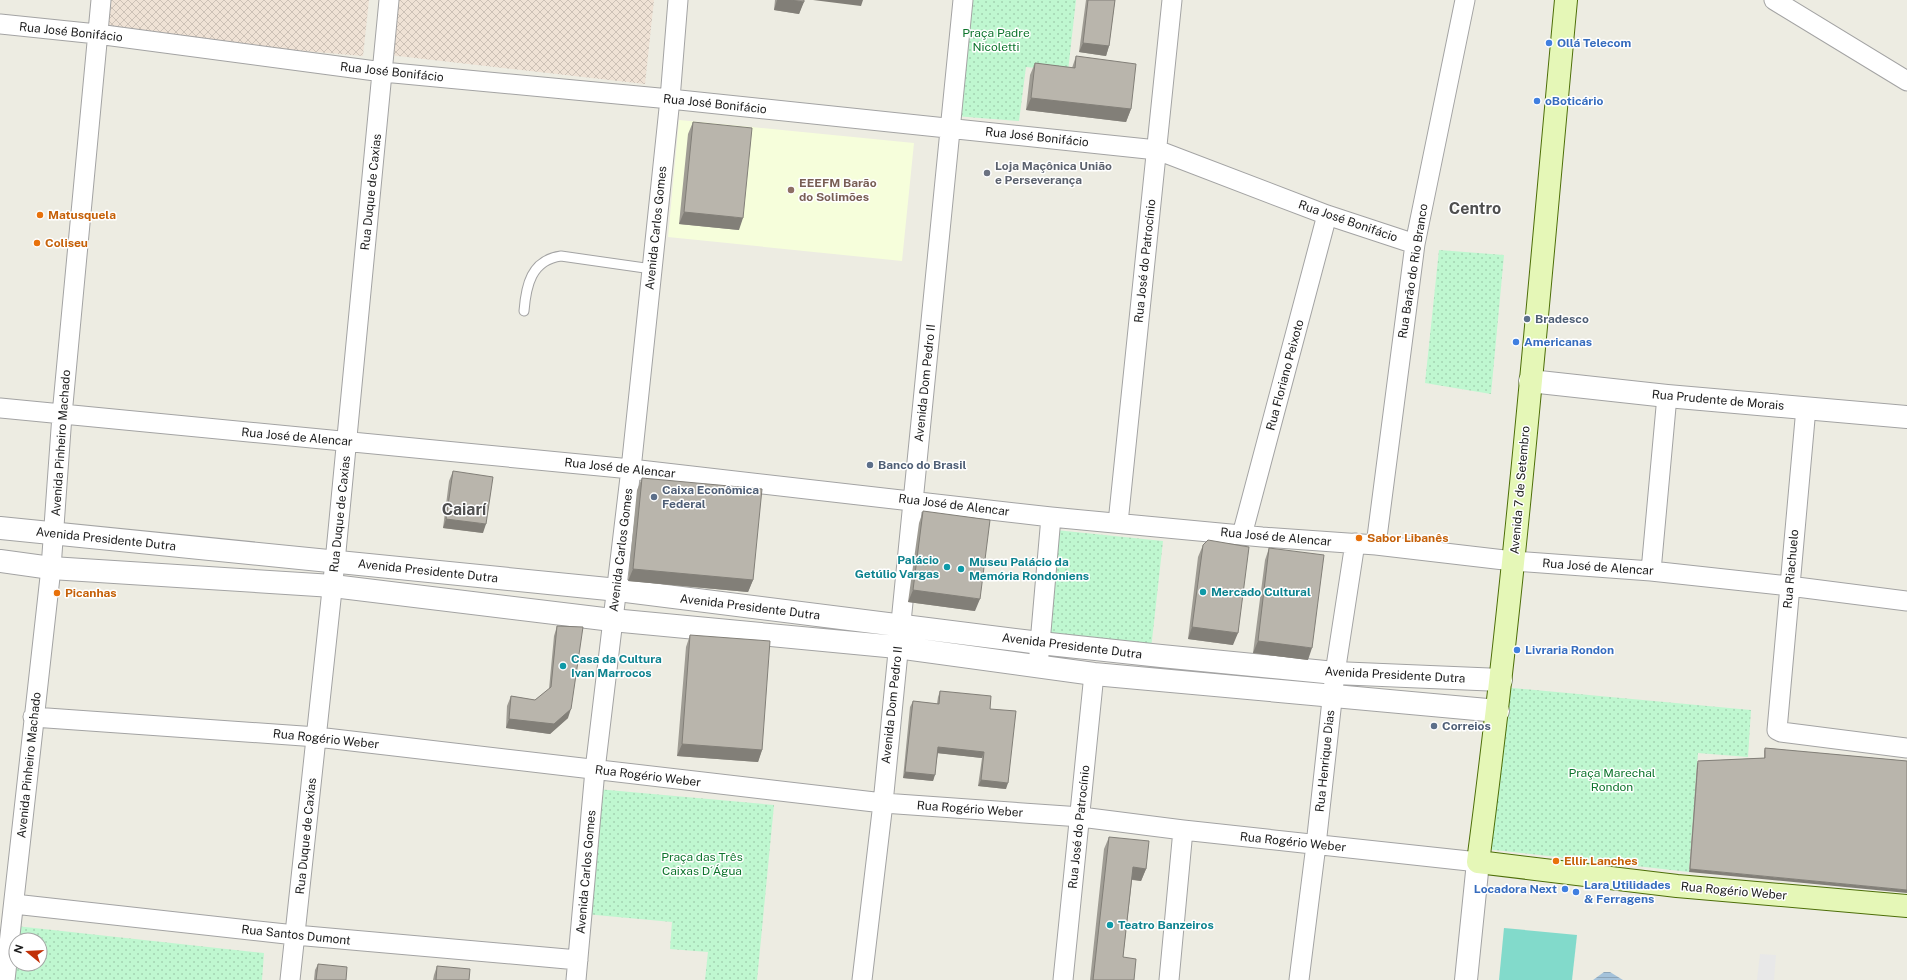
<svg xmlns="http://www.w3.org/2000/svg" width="1907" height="980" viewBox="0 0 1907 980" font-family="'Public Sans',sans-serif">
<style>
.education{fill:#f6fedb}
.military{fill:url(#military-cross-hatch)}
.park{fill:url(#park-dots);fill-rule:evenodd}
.pitch{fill:#82dacb}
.parking{fill:#e8e8e8}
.water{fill:url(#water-rules)}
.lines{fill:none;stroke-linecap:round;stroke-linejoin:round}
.service-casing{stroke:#a3a3a3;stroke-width:11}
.minor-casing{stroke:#a3a3a3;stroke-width:21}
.tertiary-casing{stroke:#a3a3a3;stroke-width:24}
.secondary-casing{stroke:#4d6e08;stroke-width:24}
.service{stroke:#fff;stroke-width:9}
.minor{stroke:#fff;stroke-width:19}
.tertiary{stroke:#fff;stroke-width:22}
.secondary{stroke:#e5f7b7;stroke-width:22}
.wall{fill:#9f9c94}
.shaded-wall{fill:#827f78}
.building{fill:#b9b5ac;stroke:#827f78}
.shop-dot{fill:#3f7fe0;stroke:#fff;stroke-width:1.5}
.worship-dot{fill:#6b7280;stroke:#fff;stroke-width:1.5}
.education-dot{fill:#8d6e63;stroke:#fff;stroke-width:1.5}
.food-dot{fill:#e8710a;stroke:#fff;stroke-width:1.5}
.service-dot{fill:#5c6f8a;stroke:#fff;stroke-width:1.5}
.culture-dot{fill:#0f9aa8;stroke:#fff;stroke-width:1.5}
.labels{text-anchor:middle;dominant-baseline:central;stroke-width:3;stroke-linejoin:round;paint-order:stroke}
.street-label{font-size:12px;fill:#1c1c1c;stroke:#fff}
.park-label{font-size:12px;fill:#0f752e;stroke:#fff}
.shop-label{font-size:12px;font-weight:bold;fill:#366cbe;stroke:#fff;text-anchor:start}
.worship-label{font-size:12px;font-weight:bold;fill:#5b616d;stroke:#fff;text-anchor:start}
.education-label{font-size:12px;font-weight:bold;fill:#785e54;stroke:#fff;text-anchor:start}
.food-label{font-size:12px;font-weight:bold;fill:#c56008;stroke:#fff;text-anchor:start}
.service-label{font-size:12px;font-weight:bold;fill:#4e5e75;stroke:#fff;text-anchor:start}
.culture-label{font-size:12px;font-weight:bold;fill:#0d838f;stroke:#fff;text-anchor:start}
.district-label{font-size:16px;font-weight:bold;fill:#4f4f4f;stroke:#fff}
</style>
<defs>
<pattern id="military-cross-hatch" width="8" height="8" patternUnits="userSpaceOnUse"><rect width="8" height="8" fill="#efe2d5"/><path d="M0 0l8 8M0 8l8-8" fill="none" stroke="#ccc1b6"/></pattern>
<pattern id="park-dots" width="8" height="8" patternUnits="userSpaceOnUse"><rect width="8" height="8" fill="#bff7d0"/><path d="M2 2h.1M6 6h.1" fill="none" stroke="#a4d3b2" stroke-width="1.8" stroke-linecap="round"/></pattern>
<pattern id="water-rules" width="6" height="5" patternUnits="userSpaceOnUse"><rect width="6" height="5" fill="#a4c2da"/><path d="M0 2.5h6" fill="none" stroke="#8da6ba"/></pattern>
</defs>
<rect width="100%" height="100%" fill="#edece2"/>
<path class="education" d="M679,120L914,143L902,261L668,237Z"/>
<path class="military" d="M107,0H369L363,56L103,34Z
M394,0H654L645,84L389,55Z"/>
<path class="park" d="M960,0H1076L1068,71L1026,67L1019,121L955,116Z
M1439,250L1504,255L1491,394L1425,383Z
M1046,529L1163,541L1151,649L1034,637Z
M1502,687L1751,710L1748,757L1698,753L1689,872L1486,849Z
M597,789L774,805L757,980H705L708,952L670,949L672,922L585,914Z
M16,926L264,953L262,980H10ZM16,940H40V964H16Z"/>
<path class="pitch" d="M1504,928L1577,935L1572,980H1499Z"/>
<path class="parking" d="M1760,954L1776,955L1774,980H1757Z"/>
<path class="water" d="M1604,972H1610L1623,980H1593Z"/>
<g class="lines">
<defs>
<path id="service" d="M524,311C526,286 531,260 561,256L652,269"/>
<path id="minor" d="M1774,0L1907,81
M0,24L97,34L383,72L670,99L1157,150L1327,215L1415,244
M0,408L631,469L1051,517L1262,537L1376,545L1513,561L1651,571L1789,586L1907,601
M1806,408L1777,730L1781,732L1907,748
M1118,523L1172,0
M1242,535L1327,215
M1376,545L1415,244L1465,0
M1651,571L1667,396
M1038,666L1051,517
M33,717L317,737L883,803L1081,817L1183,830L1478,862
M14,904L295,935L578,960
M5,980L51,568L62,415L101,0
M290,980L335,562L389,0
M576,980L595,770L631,469L670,99L678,0
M862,980L883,803L963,0
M1063,980L1094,674
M1169,980L1183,830
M1299,980L1316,845L1335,673L1355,543"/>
<path id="tertiary" d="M1530,381L1667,396L1907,417
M0,528L618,590L1040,643L1161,656L1335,673L1501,680
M0,561L51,568L333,586L612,620L897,647L1094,674L1498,711
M1466,980L1478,862"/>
<path id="secondary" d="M1566,0C1539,288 1516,576 1478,862L1677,886L1907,906"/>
</defs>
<use href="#service" class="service-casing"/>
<use href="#minor" class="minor-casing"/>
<use href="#tertiary" class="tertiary-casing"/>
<use href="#secondary" class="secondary-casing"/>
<use href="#service" class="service"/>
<use href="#minor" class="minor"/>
<use href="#tertiary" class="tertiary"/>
<use href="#secondary" class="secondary"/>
</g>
<path class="wall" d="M775,0H804L799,14L774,10Z
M1086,0H1115L1109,46L1106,56L1079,52Z
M1076,56L1131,109L1126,122L1026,110L1030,75L1035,63L1072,68Z
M693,122L739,230L679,224L688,134Z
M453,471L483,533L443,528L449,481Z
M642,478L753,580L748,592L628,581L637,490Z
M923,511L975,611L908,602L919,523Z
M1203,545L1233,645L1188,639L1198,557Z
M1269,548L1308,660L1253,653L1265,560Z
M557,626L568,718L550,734L506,728L507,706L511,696L535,700L549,689L554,636Z
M690,635L762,750L758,762L677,756L686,647Z
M940,691L990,709L1006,789L978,786L982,758L938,753L933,781L903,778L910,707L913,701L937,704L938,697Z
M1765,748L1907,761L1689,872L1697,764L1698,761L1764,758V751Z
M1109,837L1146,869L1141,881L1132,880L1123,957L1134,980H1090L1104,849Z
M318,964L346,980H314L315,970Z
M437,966L469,980H433L434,975Z"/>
<path class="shaded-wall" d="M777,0H790L804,2L799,14L774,10Z
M813,0H863L861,6Z
M1083,43L1109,46L1106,56L1079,52Z
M1031,98L1131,109L1126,122L1026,110Z
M684,212L743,218L739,230L679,224Z
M446,519L486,524L483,533L443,528Z
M633,569L753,580L748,592L628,581Z
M913,590L980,599L975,611L908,602Z
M1192,627L1238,633L1233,645L1188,639Z
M1258,641L1312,648L1308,660L1253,653Z
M571,709L568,718L550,734L506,728L509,719Z
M682,744L762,750L758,762L677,756Z
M938,747L984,752L982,758L936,753Z
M905,772L935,775L933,781L903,778Z
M981,780L1008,783L1006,789L978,786Z
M1133,867L1146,869L1141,881L1129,879Z
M1690,869L1907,890V893L1689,872Z"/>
<path class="building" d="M790,0H804V2Z
M1088,0H1115L1109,46L1083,43Z
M1076,56L1136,64L1131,109L1031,98L1035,63L1075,68Z
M693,122L752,128L743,218L684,212Z
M453,471L493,477L486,524L446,519Z
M642,478L762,489L753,580L633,569Z
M923,511L990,520L980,599L913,590Z
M1208,540L1249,547L1238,633L1192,627L1203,545Z
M1269,548L1324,555L1312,648L1258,641Z
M557,626L583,627L571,709L554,724L509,719L511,696L535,700L551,687Z
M690,635L770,641L762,750L682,744Z
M940,691L991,696L990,709L1016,711L1008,783L981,780L984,752L938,747L935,775L905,772L913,701L939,704Z
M1765,748L1907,761V890L1690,869L1698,761L1765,758Z
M1109,837L1149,841L1146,869L1133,867L1123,957L1136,959L1134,980H1093Z
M318,964L347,967L346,980H316Z
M437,966L470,969L469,980H436Z"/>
<g class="shop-dot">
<circle cx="1549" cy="43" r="4"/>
<circle cx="1537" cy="101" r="4"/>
<circle cx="1516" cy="342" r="4"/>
<circle cx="1517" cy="650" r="4"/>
<circle cx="1565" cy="889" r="4"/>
<circle cx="1576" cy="892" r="4"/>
</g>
<circle class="worship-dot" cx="987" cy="173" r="4"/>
<circle class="education-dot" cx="791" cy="190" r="4"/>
<g class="food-dot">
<circle cx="40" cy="215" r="4"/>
<circle cx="37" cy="243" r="4"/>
<circle cx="1359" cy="538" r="4"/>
<circle cx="57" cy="593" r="4"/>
<circle cx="1556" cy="861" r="4"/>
</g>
<g class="service-dot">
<circle cx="1527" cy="319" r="4"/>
<circle cx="870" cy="465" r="4"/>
<circle cx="654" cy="497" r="4"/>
<circle cx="1434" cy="726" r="4"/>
</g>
<g class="culture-dot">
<circle cx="947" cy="567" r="4"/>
<circle cx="961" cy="569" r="4"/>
<circle cx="1203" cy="592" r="4"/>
<circle cx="563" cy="666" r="4"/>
<circle cx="1110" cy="925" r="4"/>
</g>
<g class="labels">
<g class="street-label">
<text transform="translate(71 32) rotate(6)">Rua José Bonifácio</text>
<text transform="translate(392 72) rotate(6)">Rua José Bonifácio</text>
<text transform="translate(715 104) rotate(6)">Rua José Bonifácio</text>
<text transform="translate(1037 137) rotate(6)">Rua José Bonifácio</text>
<text transform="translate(371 192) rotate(-84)">Rua Duque de Caxias</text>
<text transform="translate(1348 221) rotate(19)">Rua José Bonifácio</text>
<text transform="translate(656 228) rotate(-84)">Avenida Carlos Gomes</text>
<text transform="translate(1145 261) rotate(-84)">Rua José do Patrocínio</text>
<text transform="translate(1413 271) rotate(-81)">Rua Barão do Rio Branco</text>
<text transform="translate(1285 375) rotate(-75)">Rua Floriano Peixoto</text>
<text transform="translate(925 383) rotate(-84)">Avenida Dom Pedro II</text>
<text transform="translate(1718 400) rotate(5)">Rua Prudente de Morais</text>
<text transform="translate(297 437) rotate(5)">Rua José de Alencar</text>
<text transform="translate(61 443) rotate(-86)">Avenida Pinheiro Machado</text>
<text transform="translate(620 468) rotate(6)">Rua José de Alencar</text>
<text transform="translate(1520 490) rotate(-85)">Avenida 7 de Setembro</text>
<text transform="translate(954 505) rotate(7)">Rua José de Alencar</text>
<text transform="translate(340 514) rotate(-84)">Rua Duque de Caxias</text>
<text transform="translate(1276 537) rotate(5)">Rua José de Alencar</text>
<text transform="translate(106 539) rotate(6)">Avenida Presidente Dutra</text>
<text transform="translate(621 550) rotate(-83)">Avenida Carlos Gomes</text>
<text transform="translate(1598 567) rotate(4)">Rua José de Alencar</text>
<text transform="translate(1791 569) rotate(-85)">Rua Riachuelo</text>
<text transform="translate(428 571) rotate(6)">Avenida Presidente Dutra</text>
<text transform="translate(750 607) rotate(7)">Avenida Presidente Dutra</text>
<text transform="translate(1072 646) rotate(7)">Avenida Presidente Dutra</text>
<text transform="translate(1395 675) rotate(3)">Avenida Presidente Dutra</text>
<text transform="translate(892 705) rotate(-84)">Avenida Dom Pedro II</text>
<text transform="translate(326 739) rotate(6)">Rua Rogério Weber</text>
<text transform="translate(1325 761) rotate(-84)">Rua Henrique Dias</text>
<text transform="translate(29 765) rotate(-84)">Avenida Pinheiro Machado</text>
<text transform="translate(648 776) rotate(7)">Rua Rogério Weber</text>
<text transform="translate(970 809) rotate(4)">Rua Rogério Weber</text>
<text transform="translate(1079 827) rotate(-84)">Rua José do Patrocínio</text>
<text transform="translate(306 836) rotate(-84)">Rua Duque de Caxias</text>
<text transform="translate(1293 842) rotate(6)">Rua Rogério Weber</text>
<text transform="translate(586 872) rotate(-85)">Avenida Carlos Gomes</text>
<text transform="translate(1734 891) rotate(5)">Rua Rogério Weber</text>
<text transform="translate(296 935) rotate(6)">Rua Santos Dumont</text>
</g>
<g class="park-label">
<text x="996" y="33">Praça Padre<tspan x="996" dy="14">Nicoletti</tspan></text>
<text x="1612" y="773">Praça Marechal<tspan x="1612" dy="14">Rondon</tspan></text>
<text x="702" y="857">Praça das Três<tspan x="702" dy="14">Caixas D´Água</tspan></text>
</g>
<g class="shop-label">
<text x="1557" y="43">Ollá Telecom</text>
<text x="1545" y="101">oBoticário</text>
<text x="1524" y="342">Americanas</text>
<text x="1525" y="650">Livraria Rondon</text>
<text x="1584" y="885">Lara Utilidades<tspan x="1584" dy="14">&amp; Ferragens</tspan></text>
<text x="1557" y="889" text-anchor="end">Locadora Next</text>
</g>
<g class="worship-label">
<text x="995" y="166">Loja Maçônica União<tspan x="995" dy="14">e Perseverança</tspan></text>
</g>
<g class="education-label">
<text x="799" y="183">EEEFM Barão<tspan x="799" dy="14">do Solimões</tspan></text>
</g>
<g class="food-label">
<text x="48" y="215">Matusquela</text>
<text x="45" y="243">Coliseu</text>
<text x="1367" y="538">Sabor Libanês</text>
<text x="65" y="593">Picanhas</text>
<text x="1564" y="861">Ellir Lanches</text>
</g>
<g class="service-label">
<text x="1535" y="319">Bradesco</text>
<text x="878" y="465">Banco do Brasil</text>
<text x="662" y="490">Caixa Econômica<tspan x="662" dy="14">Federal</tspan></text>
<text x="1442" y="726">Correios</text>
</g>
<g class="culture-label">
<text x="939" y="560" text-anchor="end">Palácio<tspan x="939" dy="14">Getúlio Vargas</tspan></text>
<text x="969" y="562">Museu Palácio da<tspan x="969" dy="14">Memória Rondoniens</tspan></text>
<text x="1211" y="592">Mercado Cultural</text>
<text x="571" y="659">Casa da Cultura<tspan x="571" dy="14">Ivan Marrocos</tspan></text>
<text x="1118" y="925">Teatro Banzeiros</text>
</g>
<g class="district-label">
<text x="1475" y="208">Centro</text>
<text x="464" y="509">Caiarí</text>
</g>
</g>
<g transform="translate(28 952) rotate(288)"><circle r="19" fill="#ffffff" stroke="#a4a4a4"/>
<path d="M0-3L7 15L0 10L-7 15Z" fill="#c13007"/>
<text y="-6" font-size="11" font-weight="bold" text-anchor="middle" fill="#1c1c1c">N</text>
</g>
</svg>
